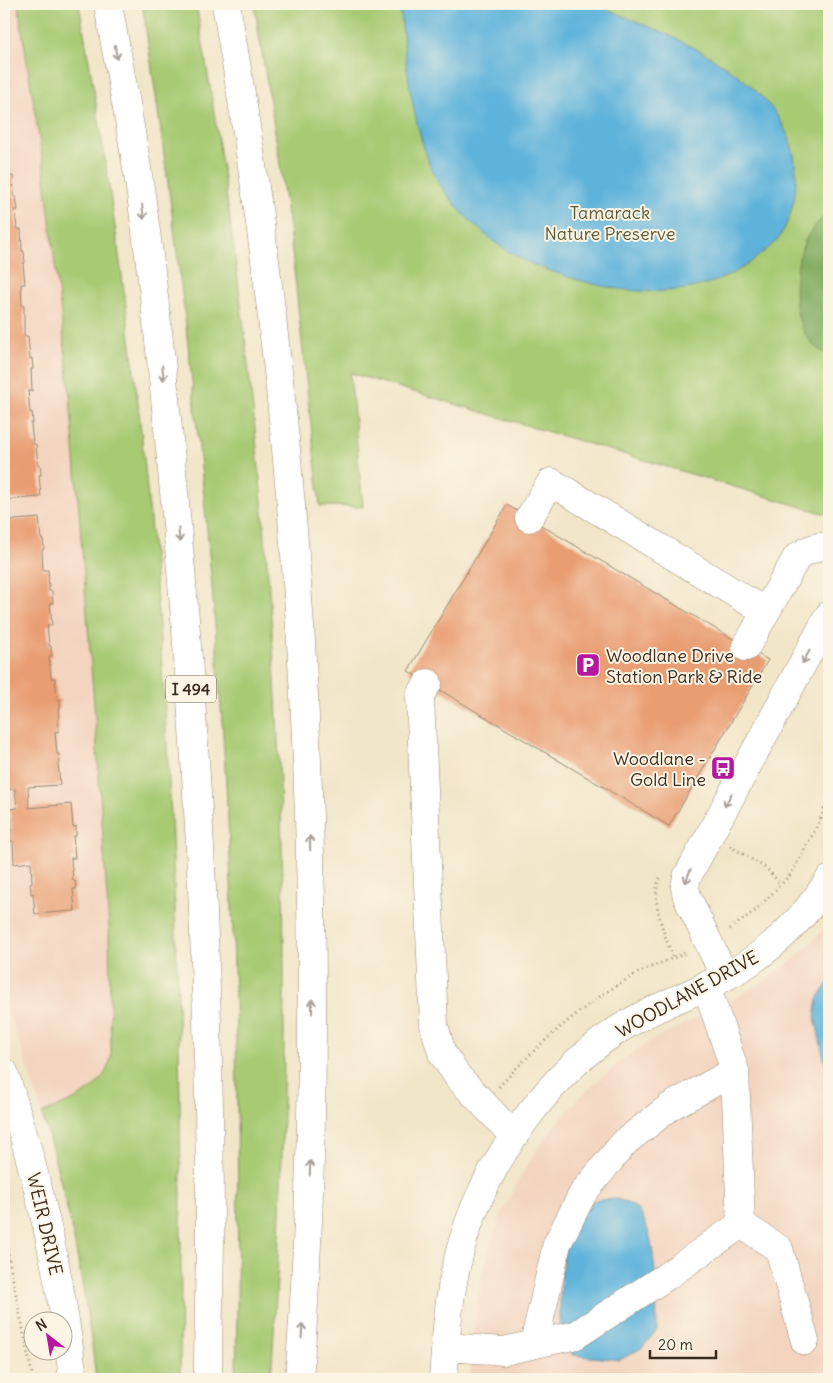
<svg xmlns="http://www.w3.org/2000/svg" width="833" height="1383" viewBox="0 0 833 1383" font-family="Delius,sans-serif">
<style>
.built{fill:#f3d4bf}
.green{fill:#a7ca73;stroke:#717a48}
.forest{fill:#85ae65;stroke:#606c42}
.water{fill:#5fb3db;stroke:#4d6e7c}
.building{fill:#e99d72}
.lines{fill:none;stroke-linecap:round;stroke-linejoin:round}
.minor-casing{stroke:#968874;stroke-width:29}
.highway-casing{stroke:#968874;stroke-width:29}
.path{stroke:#968874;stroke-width:3;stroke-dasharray:1 4;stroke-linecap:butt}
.minor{stroke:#fff;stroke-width:28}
.highway{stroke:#fff;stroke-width:28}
.oneway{stroke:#a79f9a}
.labels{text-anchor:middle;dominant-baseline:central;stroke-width:4;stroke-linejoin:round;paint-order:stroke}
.shield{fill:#fcf5e5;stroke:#75675a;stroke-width:1}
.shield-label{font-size:16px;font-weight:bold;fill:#3b2a1e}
.park-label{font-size:18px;fill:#5b5a38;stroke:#fcf5e5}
.poi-label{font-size:18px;fill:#3b2a1e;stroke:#fcf5e5;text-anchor:start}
.street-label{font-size:18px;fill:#3b2a1e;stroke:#fcf5e5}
</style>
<rect width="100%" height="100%" fill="#fcf5e5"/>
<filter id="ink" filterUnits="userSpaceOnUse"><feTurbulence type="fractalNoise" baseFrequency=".02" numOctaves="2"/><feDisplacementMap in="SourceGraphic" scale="10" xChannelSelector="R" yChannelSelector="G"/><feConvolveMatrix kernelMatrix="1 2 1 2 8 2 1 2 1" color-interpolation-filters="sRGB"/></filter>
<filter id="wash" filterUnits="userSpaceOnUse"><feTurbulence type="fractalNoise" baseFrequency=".0096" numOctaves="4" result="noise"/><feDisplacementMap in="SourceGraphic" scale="20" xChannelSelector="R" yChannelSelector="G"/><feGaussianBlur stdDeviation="1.12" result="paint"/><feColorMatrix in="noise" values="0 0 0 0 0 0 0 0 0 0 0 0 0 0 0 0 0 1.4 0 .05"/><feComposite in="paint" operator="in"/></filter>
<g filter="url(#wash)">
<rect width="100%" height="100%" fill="#f2e6c9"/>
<path class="built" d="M4,4H79L111,197L140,425L161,656L174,882L180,1069L68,1214L42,1114L22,1050L4,1000Z
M829,925V1379H470L477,1304L482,1275L490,1245L502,1212L518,1181L536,1151L556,1124L581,1096L622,1060L654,1039L734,999L764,981L793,960Z"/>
<path class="green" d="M18,4H79C107,161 130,319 146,478C176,778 184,1078 180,1379H96C86,1290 68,1200 42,1114C72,1100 103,1093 111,1057L109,928L94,704L69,383L44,169Z
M142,4H196C276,457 303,920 271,1379H236C240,1160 237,940 222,721C206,480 179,241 142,4Z
M254,4H829V515L350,373L363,507L320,506L292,252L279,157Z"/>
<path class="forest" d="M829,210V355C787,339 790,271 807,237C813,227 822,218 829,210Z"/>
<path class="water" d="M400,4C447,4 494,4 541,4C554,4 567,4 580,4C585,4 592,3 597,4C600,5 603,7 607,9C619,14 631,19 643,24C706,50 792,94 796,171C797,193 792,217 780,236C773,246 760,254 751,262C696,302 623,296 563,275C547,270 531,265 516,256C486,239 458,212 439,183C429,167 424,149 419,131C408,89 404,47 400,4Z
M829,981V1097L827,1073L815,1017L818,999Z
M618,1199C624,1202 634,1205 638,1210C658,1235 656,1299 657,1330L643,1347L620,1360L573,1355L564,1345L560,1328V1298L563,1255L579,1209L596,1200Z"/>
<g id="blocks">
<path class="building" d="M13,176L14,197H16L18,210H15L17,229H21L22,251H24L25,263H23L25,284H21L22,306H24V336H28L30,359L32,358L33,369H31L32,391H28L30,413L32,412L33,423H31L33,444H36L38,465H40L41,475H39L41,497L4,500V177Z
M507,505L768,660L669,826L408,671Z
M39,518L41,539H43L44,549L42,550L43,570H48L49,591H52L53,603H50L52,625H47L49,646H51L52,656H49L51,678H55L57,700L60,699V709H58L59,731L55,732L57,754H59L60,763H58L60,785L28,787L29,808L71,804L73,827L76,826V836H73L75,858H71L73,881H75L76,889H73L75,911L35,914L33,893L31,894L30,883H32L31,862L14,864L13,841H10V831L12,830L10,809L17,808L15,789L4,790V521Z"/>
</g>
</g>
<g filter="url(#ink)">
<use href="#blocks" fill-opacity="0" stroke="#968874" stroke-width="1"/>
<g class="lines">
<defs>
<path id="minor" d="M529,518L551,482L766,612
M746,647L797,557C808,550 816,545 829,547
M428,683L420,696L434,1025L442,1053L458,1077L514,1136
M725,977L687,897L685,887L687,877L829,615
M4,1072C37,1172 61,1275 73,1379
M741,1224L779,1249L805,1341
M534,1344L557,1244L583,1193L625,1142L671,1106L735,1071
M446,1347L504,1351L576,1335L667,1276L741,1224L735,1071L706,985
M443,1379C446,1339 448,1298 458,1259C480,1167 552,1065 636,1019C665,1003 696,992 725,977C768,954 803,920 829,880"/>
<path id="highway" d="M108,4C119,67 132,131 141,195C155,294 165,393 174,492C197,736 210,981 210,1227C210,1277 208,1328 208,1379
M226,4C278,300 306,600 311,901C314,1060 311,1220 299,1379"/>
</defs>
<use href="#minor" class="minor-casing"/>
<use href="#highway" class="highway-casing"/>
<path class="path" d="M730,846L767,869L781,885
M660,878C649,900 666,937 673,958
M730,929L755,911L791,874L820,821L829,795
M499,1087C536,1045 588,1000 638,973C653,965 671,960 687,952
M4,1235L33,1379"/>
<use href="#minor" class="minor"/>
<use href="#highway" class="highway"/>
</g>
<defs><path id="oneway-shaft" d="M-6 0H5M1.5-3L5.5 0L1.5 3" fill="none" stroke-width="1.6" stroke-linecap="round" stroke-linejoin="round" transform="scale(1.25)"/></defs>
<g class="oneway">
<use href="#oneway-shaft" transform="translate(116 52) rotate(80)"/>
<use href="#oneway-shaft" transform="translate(143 212) rotate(83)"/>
<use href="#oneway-shaft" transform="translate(163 373) rotate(84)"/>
<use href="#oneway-shaft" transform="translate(179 535) rotate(85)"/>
<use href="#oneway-shaft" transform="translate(806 657) rotate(119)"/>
<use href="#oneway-shaft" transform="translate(728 800) rotate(119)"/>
<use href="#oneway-shaft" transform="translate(310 843) rotate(-92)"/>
<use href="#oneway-shaft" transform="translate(688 876) rotate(111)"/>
<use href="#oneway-shaft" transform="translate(312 1006) rotate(-90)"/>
<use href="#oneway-shaft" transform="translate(310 1168) rotate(-88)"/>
<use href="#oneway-shaft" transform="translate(302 1331) rotate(-87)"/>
</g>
</g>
<defs>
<symbol id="parking-square" viewBox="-11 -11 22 22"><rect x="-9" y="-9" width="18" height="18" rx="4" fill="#b5179e" stroke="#fcf5e5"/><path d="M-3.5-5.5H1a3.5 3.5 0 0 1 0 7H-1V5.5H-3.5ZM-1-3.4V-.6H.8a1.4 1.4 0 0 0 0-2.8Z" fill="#fff"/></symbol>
<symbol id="bus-square" viewBox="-11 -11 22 22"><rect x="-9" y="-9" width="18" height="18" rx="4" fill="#b5179e" stroke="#fcf5e5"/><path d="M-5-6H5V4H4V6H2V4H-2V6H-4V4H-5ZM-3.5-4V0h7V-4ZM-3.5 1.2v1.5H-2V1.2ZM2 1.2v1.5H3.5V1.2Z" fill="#fff"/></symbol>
</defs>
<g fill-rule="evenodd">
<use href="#parking-square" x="574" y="651" width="28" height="28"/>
<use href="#bus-square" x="709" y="754" width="28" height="28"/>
</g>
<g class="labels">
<rect class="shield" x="166" y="675.5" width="50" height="27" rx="4"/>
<g class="shield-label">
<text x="191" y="689">I 494</text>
</g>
<g class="park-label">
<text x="610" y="212">Tamarack<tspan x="610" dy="21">Nature Preserve</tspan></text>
</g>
<g class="poi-label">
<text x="606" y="655">Woodlane Drive<tspan x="606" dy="21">Station Park &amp; Ride</tspan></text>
<text x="706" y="758" text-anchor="end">Woodlane -<tspan x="706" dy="21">Gold Line</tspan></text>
</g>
<g class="street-label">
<text transform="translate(687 994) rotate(-29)">WOODLANE DRIVE</text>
<text transform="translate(45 1224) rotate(77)">WEIR DRIVE</text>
</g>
</g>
<rect width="833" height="1383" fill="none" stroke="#fcf5e5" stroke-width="20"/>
<g transform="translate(48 1336) rotate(329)"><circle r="24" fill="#fcf5e5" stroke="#afa495"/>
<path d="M0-4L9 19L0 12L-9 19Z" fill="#b5179e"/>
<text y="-8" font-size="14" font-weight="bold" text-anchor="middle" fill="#3b2a1e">N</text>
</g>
<path d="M650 1350v8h66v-8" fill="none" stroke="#3b2a1e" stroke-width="2.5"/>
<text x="658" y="1350" font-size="15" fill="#3b2a1e" stroke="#fcf5e5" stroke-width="4" paint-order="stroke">20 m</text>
</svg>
